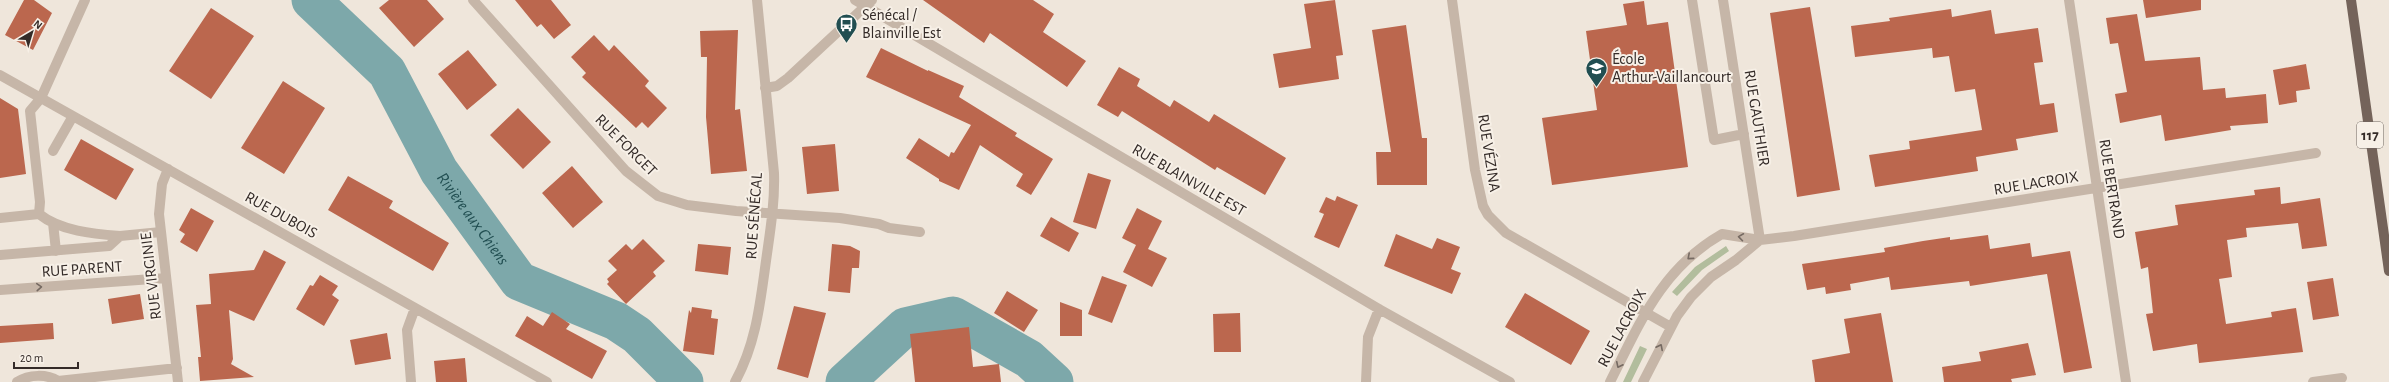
<svg xmlns="http://www.w3.org/2000/svg" width="2389" height="382" viewBox="0 0 2389 382" font-family="'Alegreya Sans',sans-serif">
<style>
.green{fill:#b2bd9d}
.lines{fill:none;stroke-linecap:round;stroke-linejoin:round}
.river{stroke:#7da8aa;stroke-width:39}
.building{fill:#bb674e}
.minor{stroke:#c6b6a8;stroke-width:10}
.major{stroke:#74635a;stroke-width:10}
.oneway{stroke:#766a62}
.labels{text-anchor:middle;dominant-baseline:central;stroke-width:4;stroke-linejoin:round;paint-order:stroke}
.shield{fill:#f7f0e7;stroke:#6e6661;stroke-width:1}
.shield-label{font-size:15px;font-weight:bold;fill:#342b28}
.poi-label{font-size:16px;fill:#342b28;stroke:#f7f0e7;text-anchor:start}
.street-label{font-size:16px;fill:#342b28;stroke:#f7f0e7}
.water-label{font-size:17px;font-style:italic;fill:#214e51;stroke:#f7f0e7}
</style>
<rect width="100%" height="100%" fill="#efe6db"/>
<path class="green" d="M1726,246L1729,251L1702,270L1677,296L1672,292L1695,267Z
M1640,346L1647,349L1631,382H1623Z"/>
<g class="lines">
<g class="river">
<path id="s1" d="M311,0L387,72L439,171L519,281L616,321L637,335L684,382"/>
<path d="M845,382L905,327L953,316L1029,359L1054,382"/>
</g>
</g>
<path class="building" d="M24,0H34L52,13L33,50L5,35Z
M389,0H427L444,19L414,47L379,8Z
M515,0H551L571,25L554,39L541,24L537,27Z
M923,0H1033L1054,14L1043,32L1086,61L1067,87L990,33L984,43Z
M1335,0L1343,55L1336,56L1339,79L1279,88L1273,54L1311,48L1304,4Z
M2143,0H2201V10L2146,18Z
M1644,1L1647,25L1668,22L1688,167L1552,185L1542,118L1597,110L1586,31L1627,25L1623,4Z
M1810,7L1840,190L1797,197L1770,13Z
M211,8L254,36L211,99L169,71Z
M1951,9L1952,17L1991,10L1995,34L2038,28L2043,62L2034,63L2040,105L2054,103L2058,132L2016,139L2018,150L1976,157L1978,171L1875,187L1869,155L1910,149L1909,141L1982,130L1975,89L1955,92L1949,56L1933,58L1932,48L1855,57L1851,26L1890,21L1889,18Z
M2137,14L2145,61L2200,57L2203,90L2225,88L2226,98L2266,94L2268,123L2230,126L2231,130L2165,141L2161,115L2120,123L2115,94L2127,92L2118,43L2110,44L2106,18Z
M1406,25L1422,138H1427V185H1377L1376,152H1391L1372,30Z
M738,30L735,110L740,109L747,171L711,174L706,117L707,57H701L700,31Z
M594,35L609,51L614,45L649,81L645,86L667,108L648,128L642,122L636,128L582,77L586,73L571,57Z
M881,48L928,71V70L964,86L959,97L1017,133L1015,136L1053,159L1031,195L1016,186L1023,174L980,145L959,190L939,181V179L906,158L919,138L949,157L951,152L954,153L971,125L866,77Z
M468,50L497,85L467,110L438,74Z
M2306,64L2310,89L2296,91L2297,102L2279,105L2273,70Z
M1119,67L1140,79L1137,86L1170,107L1174,100L1209,122L1214,114L1286,158L1265,195L1217,167L1215,170L1122,111L1118,117L1097,105Z
M283,81L325,108L284,174L241,148Z
M0,98L18,109L26,174L0,178Z
M518,108L551,142L523,169L490,135Z
M81,139L134,169L116,200L64,170Z
M835,144L839,191L807,194L802,147Z
M572,166L603,202L573,228L542,193Z
M1088,173L1111,180L1096,229L1073,222Z
M348,176L393,201L389,208L449,243L433,271L328,210Z
M2280,187L2281,204L2320,198L2327,246L2302,249L2298,223L2246,228L2247,237L2227,240L2232,277L2219,279L2226,324L2272,317L2271,312L2296,308L2303,352L2199,363L2197,344L2153,351L2146,314L2153,313L2148,267L2141,269L2135,232L2178,225L2175,205L2255,195L2254,190Z
M1337,196L1358,205L1339,248L1314,237L1324,214L1319,212L1326,197L1335,201Z
M191,208L214,221L197,252L180,242L185,234L179,230Z
M1137,208L1162,221L1148,249L1167,258L1152,287L1123,272L1136,245L1122,238Z
M1051,217L1079,233L1069,252L1040,236Z
M1396,234L1432,249L1437,238L1460,247L1451,269L1461,273L1452,294L1384,266Z
M1988,235L1990,249L2030,243L2032,257L2070,251L2092,368L2064,373L2047,274L1970,286L1969,281L1891,290L1889,277L1850,284L1851,290L1826,294L1825,287L1807,290L1802,264L1885,252L1884,248L1923,241L1950,237V240Z
M643,239L665,261L653,272L656,276L626,304L607,284L609,282L607,279L617,270L608,261L626,244L632,250Z
M698,244L731,247L728,275L695,271Z
M832,244L850,246L860,251L859,268H852L850,293L828,291Z
M264,250L286,262L254,321L229,310L233,359L231,364L254,377L200,381L198,357H201L196,305L211,304L209,274L254,270Z
M320,275L338,286L332,295L339,300L324,326L296,309L310,285L313,286Z
M1102,276L1127,285L1112,323L1088,314Z
M2333,278L2339,316L2313,320L2307,282Z
M1007,291L1038,310L1024,332L994,313Z
M1525,293L1590,331L1571,365L1505,327Z
M140,294L144,319L112,324L108,299Z
M1060,302L1082,310V336H1060Z
M794,306L826,313L808,378L777,369Z
M692,307L712,310L711,318L718,319L714,355L683,351L689,310L691,313Z
M552,312L570,324L566,329L607,351L592,379L515,336L527,316L543,326Z
M1240,313L1241,352H1214L1213,314Z
M1881,313L1893,382H1815L1812,360L1850,353L1844,319Z
M53,323L54,339L0,343V326Z
M969,327L973,367L999,364L1001,382H915L910,334Z
M387,333L391,359L355,365L350,340Z
M2028,343L2036,375L2011,379L2012,382H1944L1942,367L1981,361L1979,352Z
M465,358L467,382H436L434,361Z"/>
<g class="lines">
<path class="minor" d="M473,0L626,171L658,196L687,205L736,211L840,218L879,224L889,228L920,232
M855,0L1379,309L1510,382
M1452,0L1475,170L1483,206L1488,215L1506,233L1671,327
M1692,0L1714,140L1744,134
M1723,0L1760,240
M2069,0L2126,382
M0,75L547,382
M765,88L777,86L788,78L872,0
M53,151L73,116
M168,169L162,184L159,214L178,382
M39,214L40,202L30,111L41,98L85,0
M0,218L39,214C60,231 94,234 120,236
M53,223L56,251
M0,255L109,246L120,236L161,232
M0,290L166,278
M17,382C29,374 47,374 58,381L177,368
M411,382L407,330L415,308
M735,382C756,344 760,304 766,261C770,232 775,203 774,173L757,0
M1366,382L1368,337L1379,309
M1610,382C1640,323 1661,269 1722,234L1760,240L1794,236L2316,153
M1643,382L1677,316L1691,297L1711,277L1736,260L1760,240
M2313,382L2342,378"/>
<path class="major" d="M2351,0L2389,271"/>
</g>
<defs><path id="oneway-chevron" d="M-2-3.5L2.5 0L-2 3.5" fill="none" stroke-width="1.6" stroke-linecap="round" stroke-linejoin="round"/></defs>
<g class="oneway">
<use href="#oneway-chevron" transform="translate(1741 237) rotate(-172)"/>
<use href="#oneway-chevron" transform="translate(1690 257) rotate(139)"/>
<use href="#oneway-chevron" transform="translate(39 287) rotate(-4)"/>
<use href="#oneway-chevron" transform="translate(1660 347) rotate(-63)"/>
<use href="#oneway-chevron" transform="translate(1619 365) rotate(116)"/>
</g>
<defs>
<symbol id="bus-pin" viewBox="-11 -11 22 30"><path d="M0 17L-7.5 6A9.5 9.5 0 1 1 7.5 6Z" fill="#214e51" stroke="#f7f0e7"/><path d="M-5-6H5V4H4V6H2V4H-2V6H-4V4H-5ZM-3.5-4V0h7V-4ZM-3.5 1.2v1.5H-2V1.2ZM2 1.2v1.5H3.5V1.2Z" fill="#fff"/></symbol>
<symbol id="school-pin" viewBox="-11 -11 22 30"><path d="M0 17L-7.5 6A9.5 9.5 0 1 1 7.5 6Z" fill="#214e51" stroke="#f7f0e7"/><path d="M0-5L7-2L0 1L-7-2ZM-4 1L0 2.5L4 1V4Q0 6-4 4Z" fill="#fff"/></symbol>
</defs>
<g fill-rule="evenodd">
<use href="#bus-pin" x="834" y="12" width="25" height="34"/>
<use href="#school-pin" x="1584" y="56" width="25" height="34"/>
</g>
<g class="labels">
<rect class="shield" x="2357" y="122" width="26" height="26" rx="3"/>
<g class="shield-label">
<text x="2370" y="135">117</text>
</g>
<g class="poi-label">
<text x="862" y="15">Sénécal /<tspan x="862" dy="18">Blainville Est</tspan></text>
<text x="1612" y="59">École<tspan x="1612" dy="18">Arthur-Vaillancourt</tspan></text>
</g>
<g class="street-label">
<text transform="translate(1757 118) rotate(81)">RUE GAUTHIER</text>
<text transform="translate(626 145) rotate(45)">RUE FORGET</text>
<text transform="translate(1489 153) rotate(81)">RUE VÉZINA</text>
<text transform="translate(1189 180) rotate(30)">RUE BLAINVILLE EST</text>
<text transform="translate(2036 183) rotate(-9)">RUE LACROIX</text>
<text transform="translate(2112 189) rotate(81)">RUE BERTRAND</text>
<text transform="translate(281 215) rotate(29)">RUE DUBOIS</text>
<text transform="translate(754 216) rotate(-86)">RUE SÉNÉCAL</text>
<text transform="translate(82 269) rotate(-4)">RUE PARENT</text>
<text transform="translate(151 276) rotate(-97)">RUE VIRGINIE</text>
<text transform="translate(1622 328) rotate(-62)">RUE LACROIX</text>
</g>
<g class="water-label">
<text stroke="none"><textPath href="#s1" startOffset="275">Rivière aux Chiens</textPath></text>
</g>
</g>
<g transform="translate(32 32) rotate(38)" stroke="#f7f0e7" stroke-width="3" paint-order="stroke">
<path d="M0-3L7 15L0 10L-7 15Z" fill="#342b28"/>
<text y="-6" font-size="11" font-weight="bold" text-anchor="middle" fill="#342b28">N</text>
</g>
<path d="M14 362v6h64v-6" fill="none" stroke="#342b28" stroke-width="2"/>
<text x="20" y="362" font-size="12" fill="#342b28" stroke="#f7f0e7" stroke-width="3" paint-order="stroke">20 m</text>
</svg>
